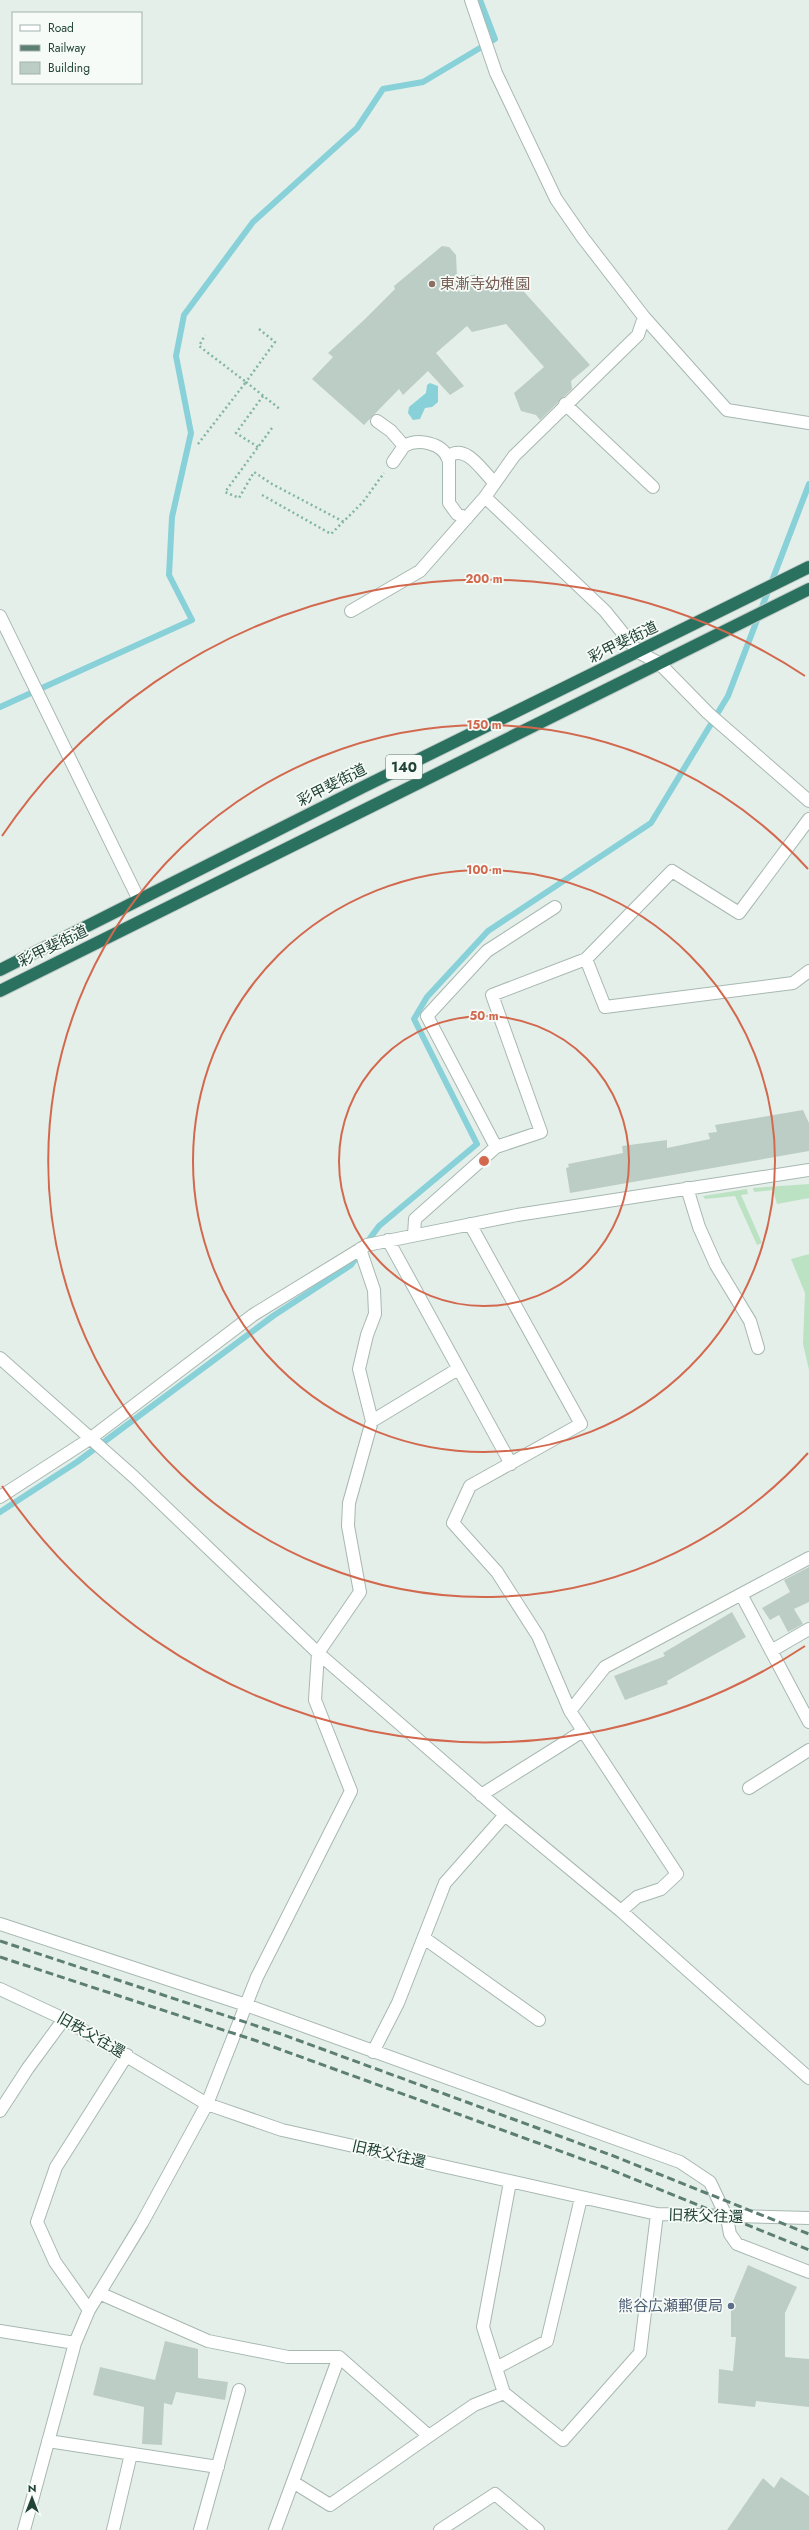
<svg xmlns="http://www.w3.org/2000/svg" width="809" height="2530" viewBox="0 0 809 2530" font-family="Jost,'Noto Sans JP',sans-serif">
<style>
.green{fill:#bce2c4}
.water{fill:#88d1d8}
.lines{fill:none;stroke-linecap:round;stroke-linejoin:round}
.stream{stroke:#88d1d8;stroke-width:6}
.building{fill:#bccdc6}
.minor-casing{stroke:#a7b8b1;stroke-width:14}
.highway-casing{stroke:#c1cac7;stroke-width:14}
.path{stroke:#82b6a2;stroke-width:2.5;stroke-dasharray:2 3;stroke-linecap:butt}
.minor{stroke:#fff;stroke-width:12}
.highway{stroke:#2a725f;stroke-width:12}
.rail{stroke:#5c7e73;stroke-width:3;stroke-dasharray:8 4;stroke-linecap:butt}
.ring{fill:none;stroke:#d2694e;stroke-width:2}
.education-dot{fill:#8d6e63;stroke:#f6fbf8;stroke-width:1.5}
.service-dot{fill:#5c6f8a;stroke:#f6fbf8;stroke-width:1.5}
.labels{text-anchor:middle;dominant-baseline:central;stroke-width:3.5;stroke-linejoin:round;paint-order:stroke}
.shield{fill:#f6fbf8;stroke:#627a72;stroke-width:1}
.shield-label{font-size:14px;font-weight:bold;fill:#224338}
.education-label{font-size:15px;fill:#785e54;stroke:#f6fbf8;text-anchor:start}
.street-label{font-size:15px;fill:#224338;stroke:#f6fbf8}
.service-label{font-size:15px;fill:#4e5e75;stroke:#f6fbf8;text-anchor:end}
.centre{fill:#d2694e;stroke:#f6fbf8;stroke-width:2}
.ring-label{font-size:12px;text-anchor:middle;font-weight:bold;fill:#d2694e;stroke:#f6fbf8;stroke-width:3.5;stroke-linejoin:round;paint-order:stroke}
</style>
<rect width="100%" height="100%" fill="#e5efea"/>
<path class="green" d="M809,1184V1198L777,1204L773,1190L754,1192L753,1188Z
M747,1189L748,1194L741,1195L762,1243L757,1245L735,1196L705,1199L703,1196Z
M809,1254V1370L803,1344L805,1293L791,1259Z"/>
<path class="water" d="M430,383L438,386V402L432,407L425,408L420,419L413,420L408,413L409,407L426,393L427,385Z"/>
<g class="lines">
<path class="stream" d="M0,707L192,620L169,575L172,517L191,433L176,356L184,315L253,222L357,128L383,89L423,82L495,39L480,0
M365,1245L379,1226L477,1144L414,1019L427,997L488,931L651,823L728,696L809,484
M0,1512L77,1462L273,1316L351,1265L359,1254"/>
</g>
<path class="building" d="M442,246L449,247L456,255L457,277L479,274L490,287L508,274L590,365L571,381L572,389L540,420L536,415L521,411L514,393L544,367L506,324L472,332L467,326L436,353L464,386L450,395L428,371L403,395L399,389L364,425L312,379L333,357L328,353L364,320L395,289L394,286Z
M803,1110L809,1123V1151L570,1193L566,1168L569,1167L568,1164L623,1153L622,1146L667,1140V1148L710,1139L708,1133L717,1132L715,1125Z
M809,1567V1602L794,1609L803,1624L788,1632L779,1615L770,1620L762,1608L790,1592L784,1580Z
M732,1612L746,1637L667,1681L668,1684L625,1700L614,1676L665,1656L663,1653Z
M748,2265L797,2287L785,2313V2357L809,2359V2407L756,2401L755,2407L718,2403L719,2369L733,2371L736,2337H731V2306Z
M165,2341L198,2349V2378L228,2382L225,2400L176,2392L172,2405L164,2403L162,2445L142,2444L144,2407L93,2395L100,2367L155,2380Z
M781,2477L809,2496V2530H727L763,2478L774,2488Z"/>
<g class="lines">
<defs>
<path id="minor" d="M471,0L496,73L556,199L583,238L644,317L638,335L514,456L485,497L605,611L638,652L659,663L708,713L809,801
M644,317L727,410L809,423
M565,404L653,487
M377,421L391,431L404,446
M393,462L404,446C418,438 443,443 448,459
M467,518L457,514L449,503V456C467,443 484,474 495,483
M351,611L420,571L485,497
M0,616L139,900
M586,959L605,1007L793,983L809,971
M496,1147L427,1016L487,951L555,907
M687,1188L699,1227L716,1265L750,1321L758,1348
M470,1224L581,1424L470,1486L453,1523L497,1572L538,1636L570,1711
M414,1235L415,1219L496,1147L541,1132L492,995L586,959L672,871L739,913L809,819
M388,1240L511,1464
M360,1249L374,1290L375,1314L367,1335L359,1369L372,1421L458,1369
M0,1358L134,1477L318,1653L505,1815L621,1911L809,2078
M0,1497L91,1438L253,1315L367,1245L517,1215L809,1170
M742,1596L809,1722
M771,1651L809,1629
M749,1788L809,1750
M481,1795L583,1731
M621,1911L637,1897L661,1889L677,1874L570,1711L605,1667L809,1558
M0,1924L246,2005L680,2162L710,2182L727,2218L730,2234L737,2244L809,2272
M424,1938L539,2020
M0,1989L64,2019L207,2104L282,2130L657,2214L809,2218
M373,2052L398,2003L445,1883L505,1815
M0,2111L28,2068L64,2019
M99,2293L208,2341L288,2357H339L429,2436L474,2405L504,2393L483,2327L510,2182
M89,2310L55,2262L37,2222L56,2167L127,2055
M0,2331L75,2343
M496,2368L547,2341L581,2198
M504,2393L563,2440L640,2353L657,2214
M48,2441L218,2467
M293,2482L330,2505L429,2436
M24,2530L75,2343L89,2310L142,2223L207,2104L257,1977L351,1791L315,1700L318,1653L360,1592L348,1526L349,1503L372,1421
M113,2530L131,2454
M200,2530L239,2390
M275,2530L339,2357
M440,2530L495,2494L538,2530"/>
<path id="highway" d="M0,970L361,788L809,567
M0,991L809,589"/>
</defs>
<use href="#minor" class="minor-casing"/>
<use href="#highway" class="highway-casing"/>
<path class="path" d="M259,329L275,342L246,382L281,410
M272,428L225,492L239,498L254,472L272,484L344,522
M198,444L246,382L199,346L205,335
M258,447L236,433L263,396
M262,495L331,534L363,502L384,473"/>
<use href="#minor" class="minor"/>
<use href="#highway" class="highway"/>
<path class="rail" d="M0,1941L281,2034L611,2155L809,2234
M0,1957L257,2041L604,2167L809,2250"/>
</g>
<g class="ring">
<circle cx="484" cy="1161" r="145"/>
<circle cx="484" cy="1161" r="291"/>
<path d="M808 1453A436 436 0 1 1 808 869"/>
<path d="M805 1646A582 582 0 0 1 2 1486M2 836A582 582 0 0 1 805 676"/>
</g>
<circle class="education-dot" cx="432" cy="284" r="4"/>
<circle class="service-dot" cx="731" cy="2306" r="4"/>
<g class="labels">
<rect class="shield" x="386" y="755" width="36" height="24" rx="3"/>
<g class="shield-label">
<text x="404" y="767">140</text>
</g>
<g class="education-label">
<text x="440" y="284">東漸寺幼稚園</text>
</g>
<g class="street-label">
<text transform="translate(623 642) rotate(-26)">彩甲斐街道</text>
<text transform="translate(332 785) rotate(-27)">彩甲斐街道</text>
<text transform="translate(53 946) rotate(-26)">彩甲斐街道</text>
<text transform="translate(91 2035) rotate(30)">旧秩父往還</text>
<text transform="translate(389 2154) rotate(13)">旧秩父往還</text>
<text transform="translate(706 2216) rotate(2)">旧秩父往還</text>
</g>
<g class="service-label">
<text x="723" y="2306">熊谷広瀬郵便局</text>
</g>
</g>
<circle cx="484" cy="1161" r="6" class="centre"/>
<g class="ring-label">
<text x="484" y="583">200 m</text>
<text x="484" y="729">150 m</text>
<text x="484" y="874">100 m</text>
<text x="484" y="1020">50 m</text>
</g>
<rect x="12" y="12" width="130" height="72" fill="#f6fbf8" stroke="#a1b1ab"/>
<rect x="20" y="25" width="20" height="6" fill="#ffffff" stroke="#a1b1ab"/>
<text x="48" y="32" font-size="12" fill="#224338">Road</text>
<rect x="20" y="45" width="20" height="6" fill="#5c7e73" stroke="#a1b1ab"/>
<text x="48" y="52" font-size="12" fill="#224338">Railway</text>
<rect x="20" y="62" width="20" height="12" fill="#bccdc6" stroke="#a1b1ab"/>
<text x="48" y="72" font-size="12" fill="#224338">Building</text>
<g transform="translate(32 2498)" stroke="#f6fbf8" stroke-width="3" paint-order="stroke">
<path d="M0-3L7 15L0 10L-7 15Z" fill="#224338"/>
<text y="-6" font-size="11" font-weight="bold" text-anchor="middle" fill="#224338">N</text>
</g>
</svg>
